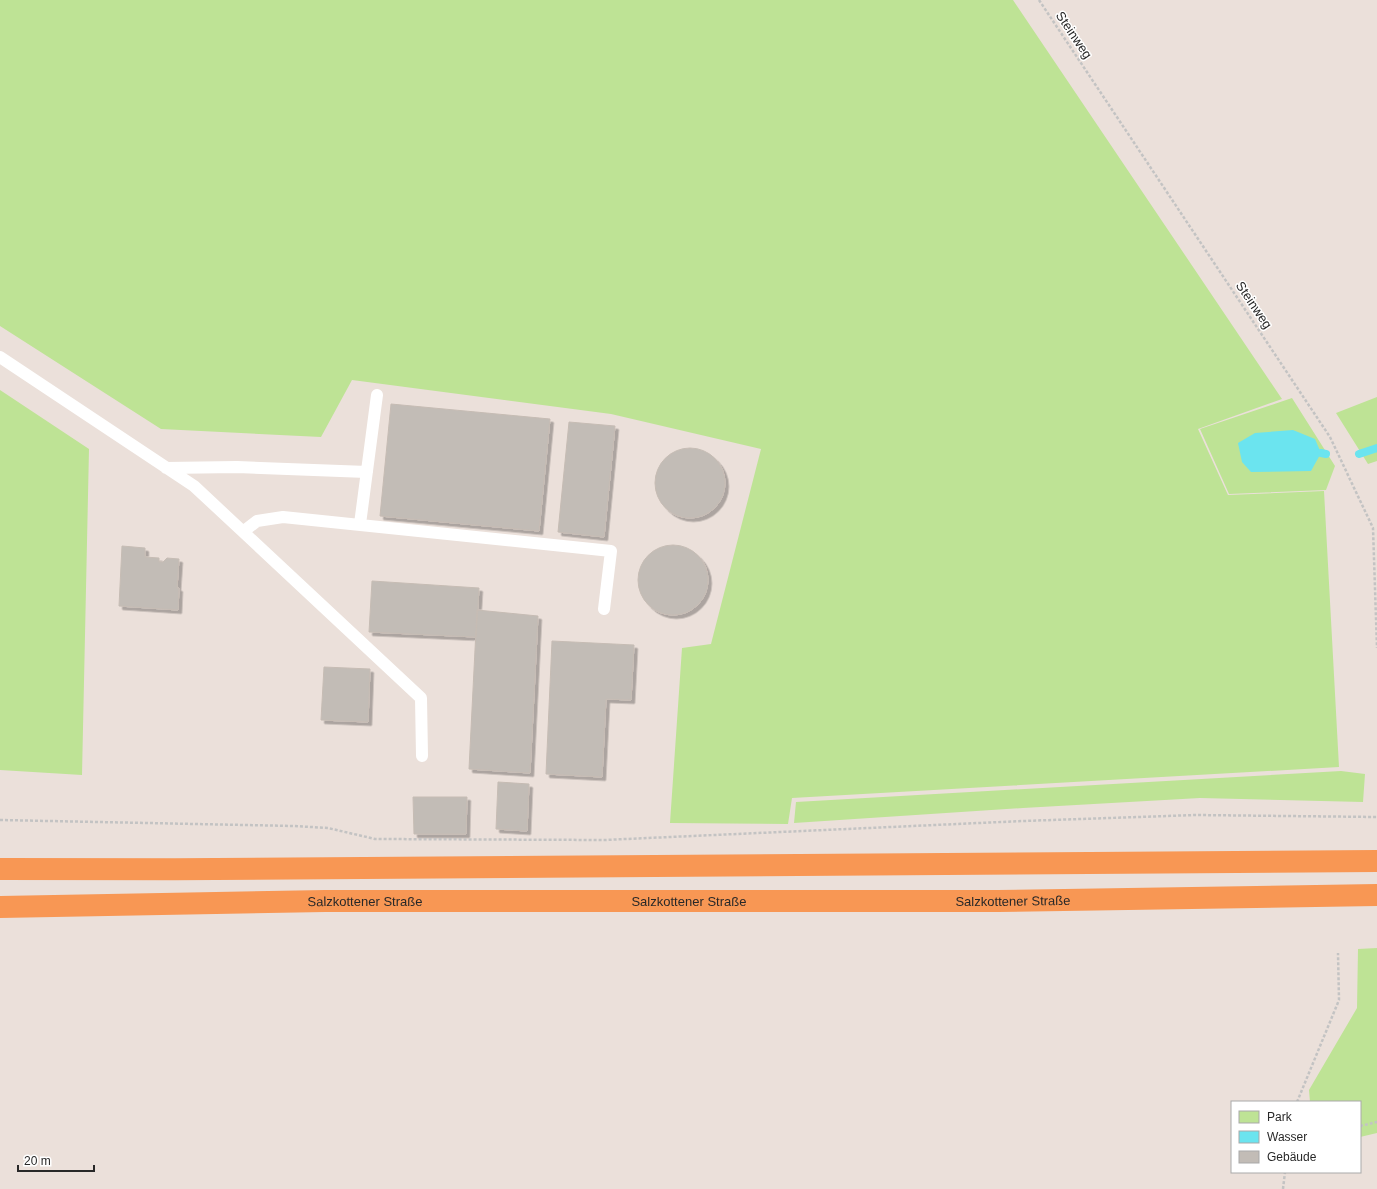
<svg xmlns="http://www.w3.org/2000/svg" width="1377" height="1189" viewBox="0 0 1377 1189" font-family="Arial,sans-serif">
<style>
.green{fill:#bee395}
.water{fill:#6be4ef}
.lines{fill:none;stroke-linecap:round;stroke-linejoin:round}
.stream{stroke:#6be4ef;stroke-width:8}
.building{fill:#c2bcb6;stroke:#c6bcb4;filter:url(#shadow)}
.path{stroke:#c3c3c3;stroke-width:2.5;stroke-dasharray:3 2;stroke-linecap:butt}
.service{stroke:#fff;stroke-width:12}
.trunk{stroke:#f89754;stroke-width:22}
.labels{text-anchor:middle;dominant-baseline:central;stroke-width:3;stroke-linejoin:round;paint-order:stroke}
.street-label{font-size:13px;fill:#282828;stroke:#fff}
</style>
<defs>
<filter id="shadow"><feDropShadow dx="3.5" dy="3.5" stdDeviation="0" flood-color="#0004"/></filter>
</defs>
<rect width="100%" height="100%" fill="#ebe0da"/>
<path class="green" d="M0,0H1013L1282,399L1198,429L1228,495L1324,491L1339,767L792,798L788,824L670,823L682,648L711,644L761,449L611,414L352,380L321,437L161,429L0,326Z
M0,390L89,449L82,775L0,770Z
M1377,397V461L1368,464L1336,413Z
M1292,398L1335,466L1326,490L1229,494L1200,429Z
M1341,771L1365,774L1363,802L1200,798L1023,808L794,823L796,802Z
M1377,948V1133L1360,1137V1102H1310L1309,1090L1357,1008L1358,949Z"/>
<path class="water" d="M1293,430L1315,439L1321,453L1311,471L1251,472L1242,462L1238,443L1255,433Z"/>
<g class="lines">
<path class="stream" d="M1321,453L1326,454
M1359,454L1377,448"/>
</g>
<path class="building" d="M391,404L550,419L539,531L380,516Z
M569,422L615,426L604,537L558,532Z
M655 483a35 35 0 1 1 70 0a35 35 0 1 1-70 0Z
M638 580a35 35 0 1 1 70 0a35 35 0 1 1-70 0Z
M122,546L145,548V557L159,558V562H163L167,558L179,559L177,588H179L178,610L119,606Z
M372,581L479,588L476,637L369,632Z
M477,610L538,616L530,773L469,769Z
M552,641L634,645L631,700L606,699L602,777L546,774Z
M324,667L370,669L368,722L321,720Z
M498,782L529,784L527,831L496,829Z
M413,797H467L466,834H414Z"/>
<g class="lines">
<path class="path" d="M1039,0L1330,437L1373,528L1377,648
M0,820L294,826L328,828L375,839L604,840L1023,821L1196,815L1377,817
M1297,1102L1339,1000L1338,953
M1360,1126L1377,1122
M1283,1189L1285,1172"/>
<path class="service" d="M0,357L194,486L421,698L422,756
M166,468L237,467L367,472
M360,524L377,395
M244,531L257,521L283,517L611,551L604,609"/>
<g class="trunk">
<path d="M0,869C459,870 918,867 1377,861"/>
<path id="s1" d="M0,907L325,901H998L1377,895"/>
</g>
</g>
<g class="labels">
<g class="street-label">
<text transform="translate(1074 35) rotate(56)">Steinweg</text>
<text transform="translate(1254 305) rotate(56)">Steinweg</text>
<text stroke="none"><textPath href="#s1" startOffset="1013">Salzkottener Straße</textPath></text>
<text stroke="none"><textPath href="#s1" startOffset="365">Salzkottener Straße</textPath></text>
<text stroke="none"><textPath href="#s1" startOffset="689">Salzkottener Straße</textPath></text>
</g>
</g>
<rect x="1231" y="1101" width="130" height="72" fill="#ffffff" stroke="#a9a9a9"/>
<rect x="1239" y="1111" width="20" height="12" fill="#bee395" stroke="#a9a9a9"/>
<text x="1267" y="1121" font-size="12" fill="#282828">Park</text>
<rect x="1239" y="1131" width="20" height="12" fill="#6be4ef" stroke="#a9a9a9"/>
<text x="1267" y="1141" font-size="12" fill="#282828">Wasser</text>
<rect x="1239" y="1151" width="20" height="12" fill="#c2bcb6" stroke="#a9a9a9"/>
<text x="1267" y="1161" font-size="12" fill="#282828">Gebäude</text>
<path d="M18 1165v6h76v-6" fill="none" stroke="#282828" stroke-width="2"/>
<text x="24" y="1165" font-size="12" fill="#282828" stroke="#ffffff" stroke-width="3" paint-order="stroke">20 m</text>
</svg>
